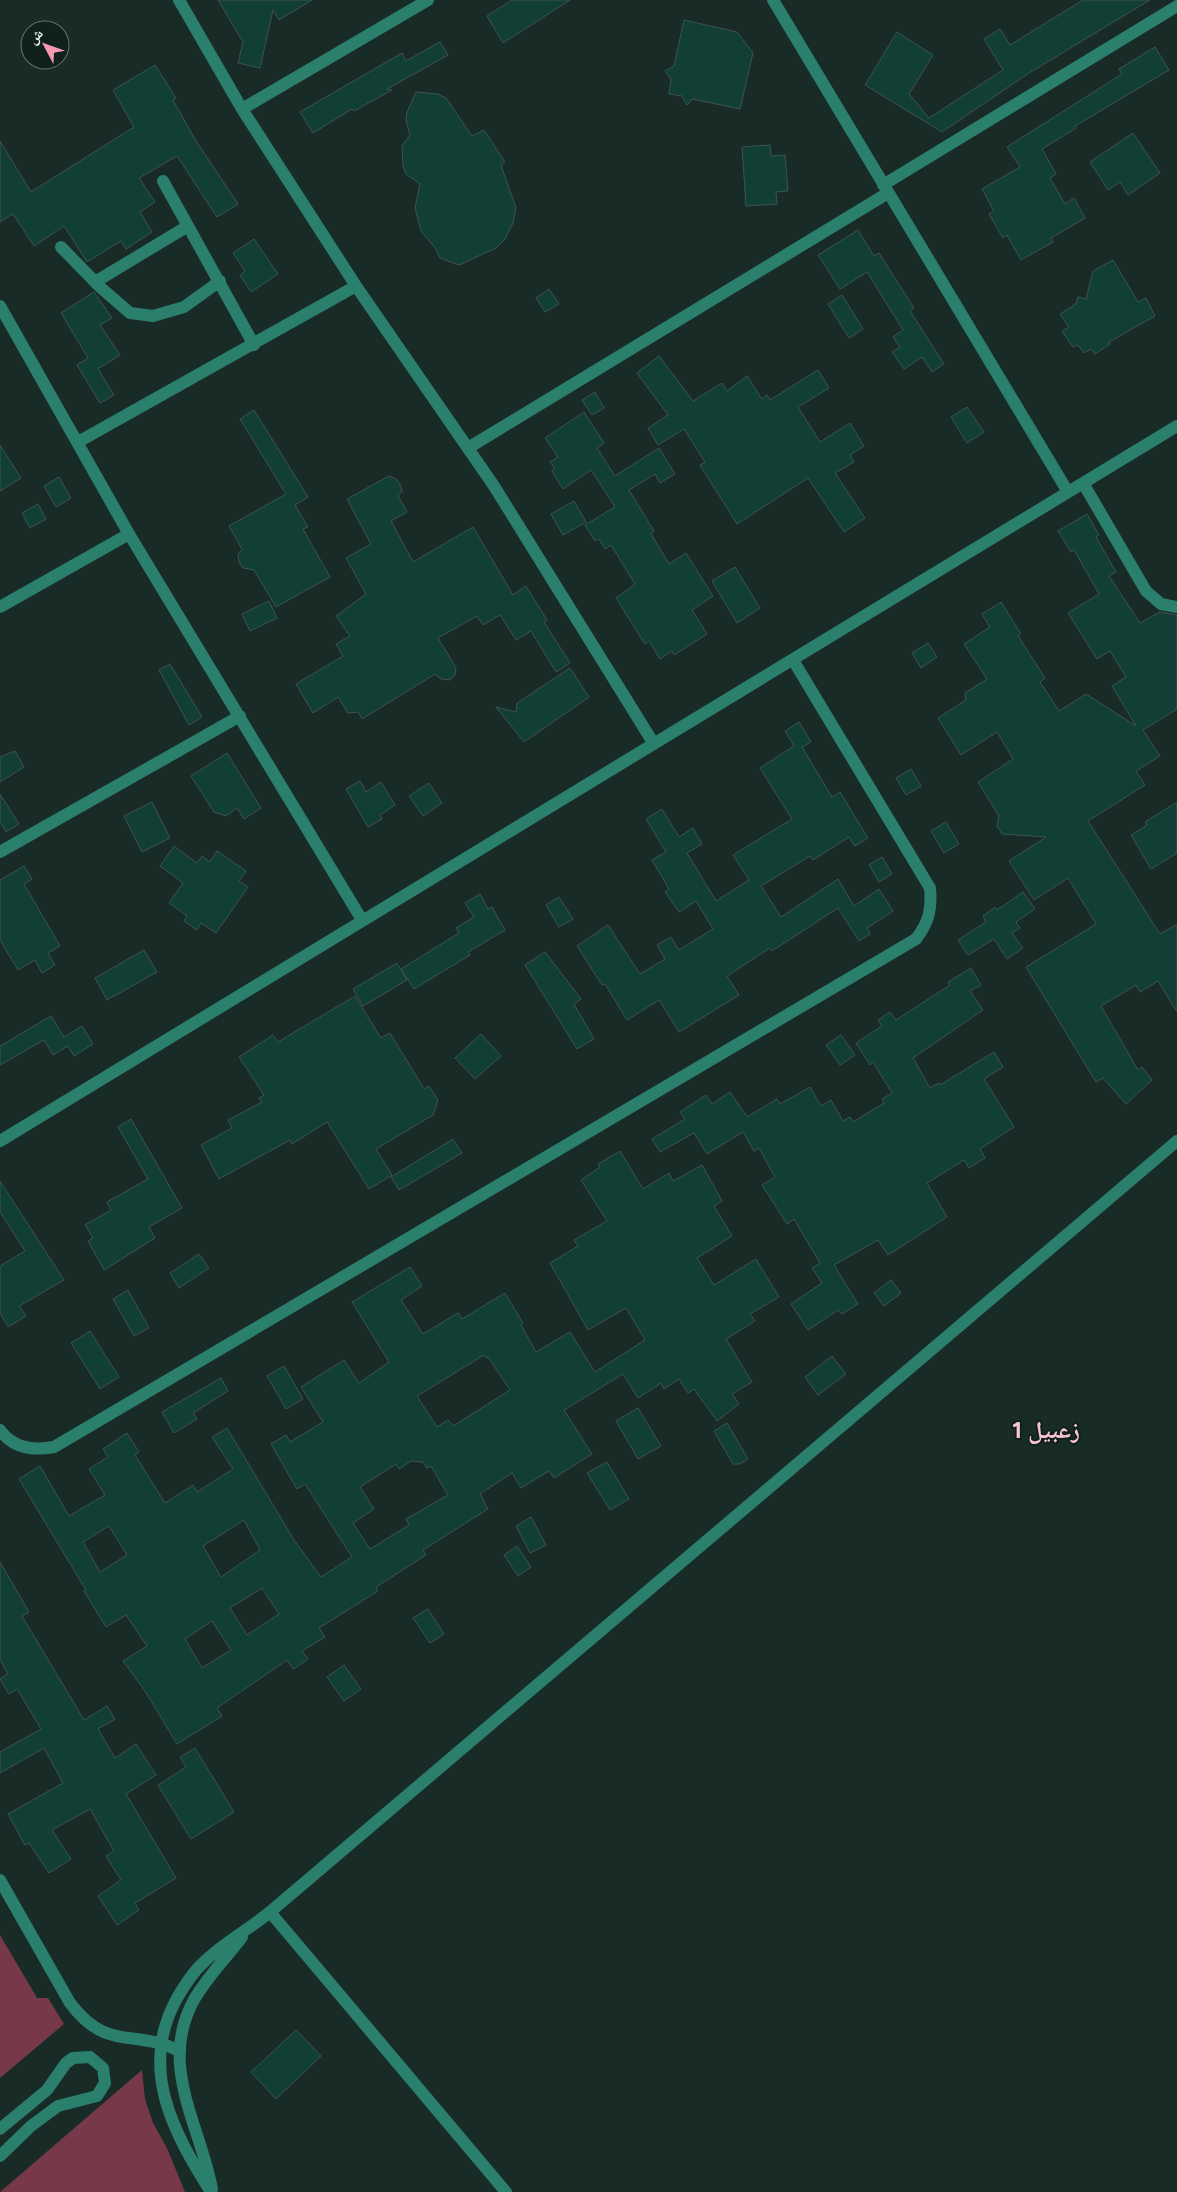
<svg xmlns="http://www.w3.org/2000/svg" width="1177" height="2192" viewBox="0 0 1177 2192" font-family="Figtree,'Noto Naskh Arabic',sans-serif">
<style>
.green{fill:#773849}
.building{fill:#113e35;stroke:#40534e;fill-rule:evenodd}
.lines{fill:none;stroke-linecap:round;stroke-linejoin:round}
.minor{stroke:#2b7f6d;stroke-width:12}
.labels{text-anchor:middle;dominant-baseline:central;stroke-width:4;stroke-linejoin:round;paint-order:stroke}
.district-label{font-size:24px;font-weight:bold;fill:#f7c4cf;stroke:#10211d}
</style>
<rect width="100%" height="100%" fill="#192b26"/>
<path class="green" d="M0,1935L37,1998H48L64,2024L0,2078Z
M142,2070L145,2099L153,2123L167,2148L185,2192H0Z"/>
<path class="building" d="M218,0H312L279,20L273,10L260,68L238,63L243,42Z
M512,0H570L503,43L487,16Z
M1083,0H1150L1029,73L942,132L865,85L897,32L933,55L909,94L929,118L1003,70L984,39L1000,29L1010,45Z
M684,20L737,32L753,53L740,109L693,99L687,105L682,96L669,94L671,79L665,71L674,66Z
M440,42L448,55L387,89L392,90L354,111L352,109L313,133L300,112L402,53L406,61Z
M1155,47L1169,70L1075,126L1076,128L1042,149L1056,174L1050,178L1065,204L1074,198L1085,218L1051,238L1053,242L1021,260L1007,235L1003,238L989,214L994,211L982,189L1020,167L1007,147L1122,74L1119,69Z
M155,65L176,98L173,100L196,141L238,204L217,217L177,156L139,178L155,202L140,212L152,232L126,249L121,241L87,262L64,226L34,246L13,214L0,222V141L31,192L134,127L113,90Z
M416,92L438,94L446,98L472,136L484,130L505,162L501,165L516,208L513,223L505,239L496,248L459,265L440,258L436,249L421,231L415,208L420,184L406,174L403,166L402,146L410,135L406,120L407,112Z
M1133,133L1160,173L1128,195L1120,182L1108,190L1090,162Z
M770,145L771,156L785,155L788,191L776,192L777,204L746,206L742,147Z
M858,230L874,256L879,253L891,272L914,308L910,311L944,364L932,372L922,357L904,369L892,352L900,347L893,337L903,330L867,272L840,289L818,255Z
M254,239L278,274L251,292L240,275L245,271L233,253Z
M1113,260L1138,302L1146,298L1155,316L1109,342L1110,344L1095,354L1091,349L1084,353L1078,345L1073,347L1062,331L1069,327L1060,314L1076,304L1078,297L1086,299L1093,271Z
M549,289L559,304L545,312L536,298Z
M94,292L112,318L100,325L120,355L98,369L114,395L100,403L77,365L88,358L61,313Z
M842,295L863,329L849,338L828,304Z
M659,356L693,401L722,383L727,391L747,376L762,399L767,395L770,400L818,370L829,388L798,407L820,442L850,423L864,446L850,455L854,462L835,473L865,518L844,532L808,478L737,524L700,465L705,462L684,429L658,445L648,428L668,415L637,373Z
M595,392L604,408L592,415L582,400Z
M967,407L984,432L967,443L951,417Z
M254,410L308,497L295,505L308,527L303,529L330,577L276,607L254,570L243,568L239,562L238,555L242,549L229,526L286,494L240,419Z
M584,412L604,443L597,448L615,476L659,448L675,474L660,483L655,474L629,490L654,531L651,534L669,564L686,553L713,596L692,610L707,634L674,655L672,651L660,659L649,641L645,644L616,598L635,584L611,545L605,549L599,539L595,541L585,525L615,507L591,470L563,489L552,471L555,469L550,462L558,457L545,438Z
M0,445L21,478L0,491Z
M389,476L396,479L400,484L402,491L398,496L407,512L391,521L413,562L473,527L513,595L526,586L547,620L544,622L570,663L556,672L531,631L516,640L500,615L483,625L477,616L438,638L456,668L455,675L450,680L441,679L435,674L362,719L358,712L348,713L338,697L313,713L296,684L343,656L336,644L350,636L336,616L366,594L346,558L371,544L347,499Z
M59,477L71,498L56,507L44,486Z
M574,501L586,522L563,535L551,514Z
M38,504L46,519L30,528L22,513Z
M1087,514L1099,535L1096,537L1116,572L1109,576L1140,623L1160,612L1177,615V709L1143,730L1160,756L1136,771L1145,785L1088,821L1160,934L1177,924V1012L1158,981L1140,992L1136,985L1101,1006L1138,1070L1142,1067L1152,1080L1126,1104L1103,1078L1096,1082L1026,967L1096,924L1068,878L1034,900L1009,861L1046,837L1002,834L997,826L999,816L978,782L1013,759L997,732L961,755L938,718L966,700L965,693L987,679L964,644L990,627L982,614L1001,602L1021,634L1018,636L1045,678L1040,682L1059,711L1086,694L1136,726L1112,686L1126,677L1110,651L1097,659L1068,613L1099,594L1074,550L1071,552L1058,531Z
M735,567L760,608L737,623L712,581Z
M269,601L277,618L250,631L242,614Z
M928,643L937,657L921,668L912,653Z
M170,664L202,717L189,725L159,670Z
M570,668L589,697L524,742L496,707L516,712L517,703Z
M799,722L811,742L802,747L832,797L840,792L868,838L855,846L849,837L813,860L810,856L761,886L781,917L838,879L854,906L879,889L893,911L867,928L870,934L859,941L838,908L772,951L770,948L727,976L739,995L679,1032L659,1000L627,1020L605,984L602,985L577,946L608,925L640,974L665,959L657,945L671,937L679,950L713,929L696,901L679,912L665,892L669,889L652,860L666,852L646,819L662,809L679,837L693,828L702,844L687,853L716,901L749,880L733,855L792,819L760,768L794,746L785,731Z
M15,751L24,767L0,782V757Z
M227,753L261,808L244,819L237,808L226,816L214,812L191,776Z
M911,769L921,786L906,795L896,778Z
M360,781L366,792L381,782L395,805L380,815L382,819L368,827L346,789Z
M429,783L442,803L423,816L409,796Z
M0,794L19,824L6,832L0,822Z
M152,802L170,838L142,852L124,816Z
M1177,802V853L1151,869L1131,835L1147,825L1145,822Z
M946,822L959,844L944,853L931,831Z
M174,846L197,863L202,856L210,862L217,851L246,871L239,881L248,887L216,933L201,923L197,930L184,921L187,916L169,903L183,883L160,866Z
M882,857L892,874L879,882L869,865Z
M24,866L32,879L24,884L60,946L48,953L55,965L42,973L35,960L18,970L0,940V880Z
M1023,892L1035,909L1016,922L1020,928L1012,933L1023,948L1007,959L994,939L968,955L958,940L986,922L983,916L995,907L997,910Z
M480,894L488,909L492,907L505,930L468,952L470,955L414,989L401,969L459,933L456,928L474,917L465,903Z
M559,897L573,919L559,927L546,905Z
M144,950L157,972L107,1000L95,978Z
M545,952L581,999L574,1004L594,1039L577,1049L525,965Z
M397,963L407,980L363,1006L353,989Z
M971,968L981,985L970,991L983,1010L913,1058L930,1088L939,1083L940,1085L994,1052L1003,1067L984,1079L1014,1127L980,1149L985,1158L969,1168L964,1160L927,1183L947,1217L888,1255L878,1240L834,1265L858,1304L842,1314L838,1310L808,1330L791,1304L822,1283L812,1268L820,1263L794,1219L787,1224L762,1185L775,1177L759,1148L754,1151L743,1132L707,1154L694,1133L660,1152L652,1139L685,1119L680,1112L706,1095L712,1104L730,1092L747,1117L777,1099L780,1104L810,1087L821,1106L831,1100L843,1121L850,1117L853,1122L884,1103L882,1099L892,1093L873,1062L870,1065L856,1043L882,1026L878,1020L890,1012L896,1020L950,985L948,982Z
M355,996L381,1038L390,1033L424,1089L429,1086L438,1100L433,1115L376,1149L392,1175L369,1189L327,1122L292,1144L290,1140L219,1179L201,1145L232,1128L228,1120L262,1102L259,1098L264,1095L239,1057L273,1035L278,1042Z
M51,1016L64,1037L82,1026L93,1044L74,1056L68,1046L53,1055L44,1040L0,1065V1046Z
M481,1034L501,1056L475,1079L455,1058Z
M841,1035L855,1055L840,1065L826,1045Z
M131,1119L182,1208L149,1227L155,1238L104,1270L88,1241L93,1238L85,1225L111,1210L107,1202L148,1179L118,1127Z
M453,1139L462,1153L399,1190L391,1177Z
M620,1151L643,1189L669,1173L673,1181L702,1165L722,1201L714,1206L732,1236L697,1258L714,1285L756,1259L779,1297L750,1314L755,1321L726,1339L752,1382L732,1394L739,1404L717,1421L694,1389L688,1393L679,1379L664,1389L661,1383L638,1398L623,1374L564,1410L592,1454L554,1478L549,1471L521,1488L512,1473L480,1494L488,1509L423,1550L426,1555L376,1587L378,1591L319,1628L325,1637L302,1651L308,1659L293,1669L287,1660L217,1708L222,1716L177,1744L145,1691L123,1661L147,1646L126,1615L106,1627L84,1591L86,1590L19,1479L40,1466L69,1516L105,1495L89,1469L108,1457L103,1449L127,1433L139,1452L135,1455L165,1503L193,1485L197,1492L233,1469L212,1437L227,1428L294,1540L321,1577L352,1557L305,1484L297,1489L271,1444L286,1435L290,1442L323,1422L301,1387L344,1360L359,1383L389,1362L352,1302L410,1267L422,1286L401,1300L423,1334L458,1313L462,1319L505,1293L523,1323L521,1325L536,1352L570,1332L595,1372L645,1340L626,1308L588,1330L550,1263L578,1246L574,1240L607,1221L581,1180L600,1167L598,1164ZM484,1355L487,1358L488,1357L510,1390L453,1426L448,1420L437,1427L417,1396ZM411,1461L423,1462L427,1468L431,1466L448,1495L406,1519L409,1525L370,1549L353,1523L374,1509L360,1487L396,1464L399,1469ZM244,1520L260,1550L221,1577L203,1546ZM109,1526L127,1555L100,1572L83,1542ZM262,1588L279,1614L247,1635L230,1608ZM212,1621L231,1650L202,1668L185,1639Z
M0,1181L64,1280L19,1306L26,1316L8,1327L0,1313V1266L25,1251L0,1212Z
M199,1254L209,1268L179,1288L170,1273Z
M891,1280L901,1293L884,1306L874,1293Z
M128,1290L149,1328L134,1336L113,1299Z
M90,1331L119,1377L100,1389L71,1343Z
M832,1356L846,1374L818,1395L805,1377Z
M284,1366L303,1399L286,1409L267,1376Z
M221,1378L228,1391L193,1413L197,1419L174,1433L162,1412Z
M638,1408L661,1446L638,1459L616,1421Z
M727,1423L748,1459L740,1464H733L714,1431Z
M607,1462L629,1499L610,1510L587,1473Z
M531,1517L546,1545L530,1553L516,1526Z
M517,1546L531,1567L518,1576L504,1555Z
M0,1562L29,1612L22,1616L84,1720L107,1706L115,1719L98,1729L115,1758L136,1744L156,1775L126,1794L176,1878L135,1903L139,1910L117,1925L98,1896L121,1880L106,1856L114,1851L90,1809L52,1830L71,1859L49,1873L29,1843L25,1845L8,1814L63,1783L44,1748L0,1773V1752L41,1729L17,1689L9,1694L0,1679L8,1674L0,1660Z
M428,1609L444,1634L430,1643L413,1618Z
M344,1665L361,1689L344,1701L327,1677Z
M195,1748L234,1812L191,1839L158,1785L186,1767L180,1757Z
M296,2030L321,2056L276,2099L251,2072Z"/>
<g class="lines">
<path class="minor" d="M179,0L242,109L356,286L494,486L654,744
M773,0L1068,492
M242,109L428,0
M163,181L254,345
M883,185L1177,6
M61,247L100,287L130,313L153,316L184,307L220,281
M95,282L188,226
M0,306L129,534L362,920
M78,442L356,286
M468,448L888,193
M1083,483L1146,591L1161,604L1177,607
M0,607L129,534
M0,852L240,716
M0,1141L1177,426
M0,1430C13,1448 33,1451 54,1447L916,939C929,922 932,909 930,888L793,660
M0,1880L70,2003C108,2053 133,2028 180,2051
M270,1912L506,2192
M0,2129L47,2090L66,2063L73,2058L90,2057L103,2068L105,2083L97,2096L58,2106L31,2126L0,2156
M212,2189C200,2124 157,2064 195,1998C208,1976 226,1958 242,1937
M211,2192C173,2132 139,2069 176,2000C184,1986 192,1973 203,1963C223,1943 248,1930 270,1912L1177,1141"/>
</g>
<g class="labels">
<g class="district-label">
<text x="1046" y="1429">زعبيل 1</text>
</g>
</g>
<g transform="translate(45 45) rotate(311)"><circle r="24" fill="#10211d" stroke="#677571"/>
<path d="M0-4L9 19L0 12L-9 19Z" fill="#f29aaf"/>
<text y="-8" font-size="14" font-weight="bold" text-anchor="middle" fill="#e9f4f0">ش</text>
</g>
</svg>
